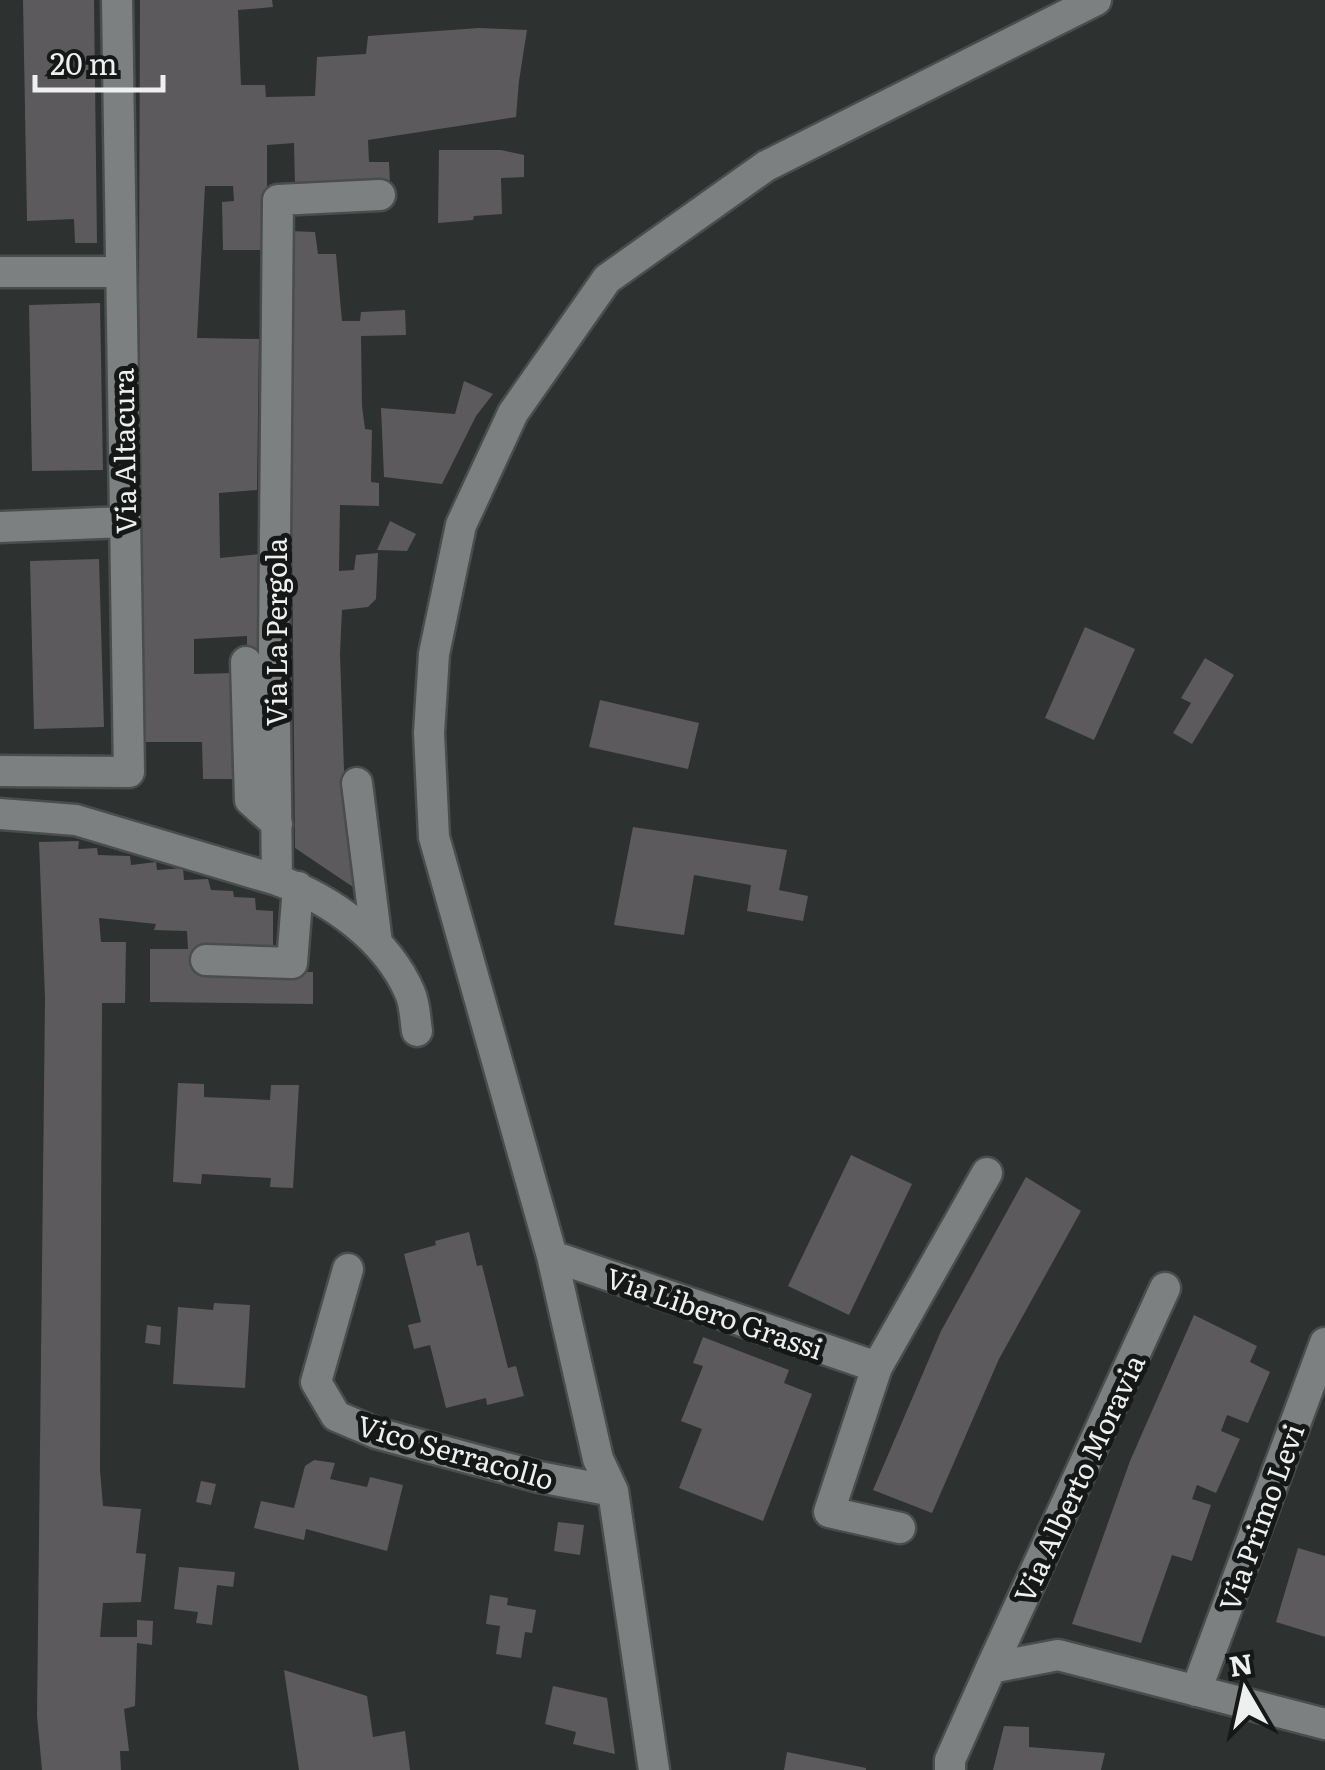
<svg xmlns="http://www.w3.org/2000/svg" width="1325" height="1770" viewBox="0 0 1325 1770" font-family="Literata,serif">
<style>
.building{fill:#5c5a5d}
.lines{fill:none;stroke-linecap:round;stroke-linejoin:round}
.minor-casing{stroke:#494d4c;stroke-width:35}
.minor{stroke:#7c8080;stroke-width:30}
.labels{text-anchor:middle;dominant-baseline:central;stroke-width:10;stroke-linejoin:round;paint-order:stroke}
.street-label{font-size:28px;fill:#eef0f0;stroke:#161818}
</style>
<rect width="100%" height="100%" fill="#2d3130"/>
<path class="building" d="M23,0H94L97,243H75L74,219L27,221Z
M140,0H272L273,7L238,10L241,85H265L266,97L315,96L317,57L366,54L368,36L479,28L527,30L519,81L516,117L368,140L369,162H389L390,183L295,186L294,143L267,145V219L261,250H223L222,202L234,201L233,186H205L197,338L259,339L257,490L219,493L220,558L260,554V654L247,652V636L194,639V674L234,673L233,779H203L202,742H143L139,296Z
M439,150H501L524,155V177L501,178L502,214L474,216L473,220L438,223Z
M289,231L315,232L318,254H336L342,321H360L361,312L405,310L406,335L361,336L362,406L365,429L372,430L371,482L379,483V506L340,505L339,571L354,570L356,555L378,553L376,599L368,607L342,610L340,654L344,770L353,887L295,848Z
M100,303L103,470L32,471L29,305Z
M464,381L493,394L476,416L442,484L384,477L381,408L455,414Z
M390,521L416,534L407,551L377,550Z
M99,559L104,727L34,729L30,561Z
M1085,627L1135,649L1094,740L1045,718Z
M1205,658L1234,675L1192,744L1173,733L1191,703L1181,698Z
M600,700L699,723L688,769L589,747Z
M633,827L787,850L779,890L808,896L803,921L747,911L751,885L694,875L684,935L614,925Z
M79,841L78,849L97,848L98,855L130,856L131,865L156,862L157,870L183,868L184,880L208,879L211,890L233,891L234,897L255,898L256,910L273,911V949L196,950V971L313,972V1004L150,1002V949H188L187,931L154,930L156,924L99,918L101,942H126L125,1003H102L100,1470L103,1506L141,1509L136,1553L146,1554L141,1602L103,1603L100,1637H137V1620L153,1621L152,1645L137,1643L135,1706L124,1709L129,1751H120L121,1770H42L37,1716L45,998L39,842Z
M178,1083L204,1084V1097L270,1100L271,1085H299L293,1188L270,1187L271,1178L202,1174L201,1184L173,1182Z
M851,1155L912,1184L849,1315L788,1286Z
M1026,1177L1081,1211L999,1359L932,1513L873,1490L941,1331Z
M469,1232L477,1266L482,1265L508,1368L516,1366L524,1396L487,1405L486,1398L446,1408L430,1345L414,1349L408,1325L421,1322L404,1254L436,1245L435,1241Z
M214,1303L250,1305L245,1388L173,1384L178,1307L213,1310Z
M1194,1315L1257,1346L1250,1362L1270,1372L1248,1423L1227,1415L1221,1431L1240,1439L1216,1493L1197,1485L1192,1499L1211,1505L1192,1561L1172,1555L1141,1643L1072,1624L1130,1461Z
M147,1325L161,1327L160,1345L145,1343Z
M703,1337L789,1370L784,1383L812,1394L763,1521L679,1488L702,1429L681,1421L703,1366L693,1363Z
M314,1460L335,1463L330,1479L367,1487L370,1477L403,1485L387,1551L306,1529L304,1540L254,1528L261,1501L294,1508L305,1466Z
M201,1481L216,1484L211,1505L196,1502Z
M558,1522L584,1525L580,1555L554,1551Z
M1298,1548L1325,1556V1637L1276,1622Z
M179,1567L235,1572L233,1587L217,1585L212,1625L196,1623L198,1612L174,1609Z
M490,1595L508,1598L507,1605L536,1610L532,1633L525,1632L521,1658L496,1654L500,1626L486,1624Z
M284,1670L367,1696L373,1737L405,1731L410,1770H299Z
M553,1686L607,1698L615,1754L573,1744L576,1732L545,1724Z
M1004,1726L1029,1727V1747L1105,1753L1101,1770H993Z
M787,1752L866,1768V1770H784Z"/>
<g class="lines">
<defs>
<path id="minor" d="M0,272H120
M0,527L125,522
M246,662L250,800L277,824
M0,771L129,772L117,0
M357,783L377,943
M0,814L76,820L277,880L274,650L278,200L380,195
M277,880C331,899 387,939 410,993C415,1004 415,1018 417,1031
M206,960L292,963L298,887
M552,1256L877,1367
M348,1269L316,1382L336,1416L376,1433L539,1477L613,1491
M900,1528L829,1512L877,1367L987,1173
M991,1668L1165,1288
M1196,1691L1325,1343
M654,1770L613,1491L598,1459L552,1256L434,837L429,733L434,654L461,525L513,413L607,279L766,166L1096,0
M950,1770V1760L991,1668L1058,1655L1325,1724"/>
</defs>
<use href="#minor" class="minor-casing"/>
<use href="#minor" class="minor"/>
</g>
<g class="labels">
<g class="street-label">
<text transform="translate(123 451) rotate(-91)">Via Altacura</text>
<text transform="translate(275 632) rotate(-90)">Via La Pergola</text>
<text transform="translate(715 1312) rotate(19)">Via Libero Grassi</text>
<text transform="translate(456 1451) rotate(16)">Vico Serracollo</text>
<text transform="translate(1078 1478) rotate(-65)">Via Alberto Moravia</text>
<text transform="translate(1260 1517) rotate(-70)">Via Primo Levi</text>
</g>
</g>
<g transform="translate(1245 1690) rotate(351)" stroke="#161818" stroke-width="8" paint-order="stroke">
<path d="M0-8L18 38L0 25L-18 38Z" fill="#eef0f0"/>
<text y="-15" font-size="28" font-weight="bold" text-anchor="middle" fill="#eef0f0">N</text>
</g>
<path d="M35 75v15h128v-15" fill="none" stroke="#eef0f0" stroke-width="5"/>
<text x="50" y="75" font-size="30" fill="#eef0f0" stroke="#161818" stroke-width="8" paint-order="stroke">20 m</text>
</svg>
